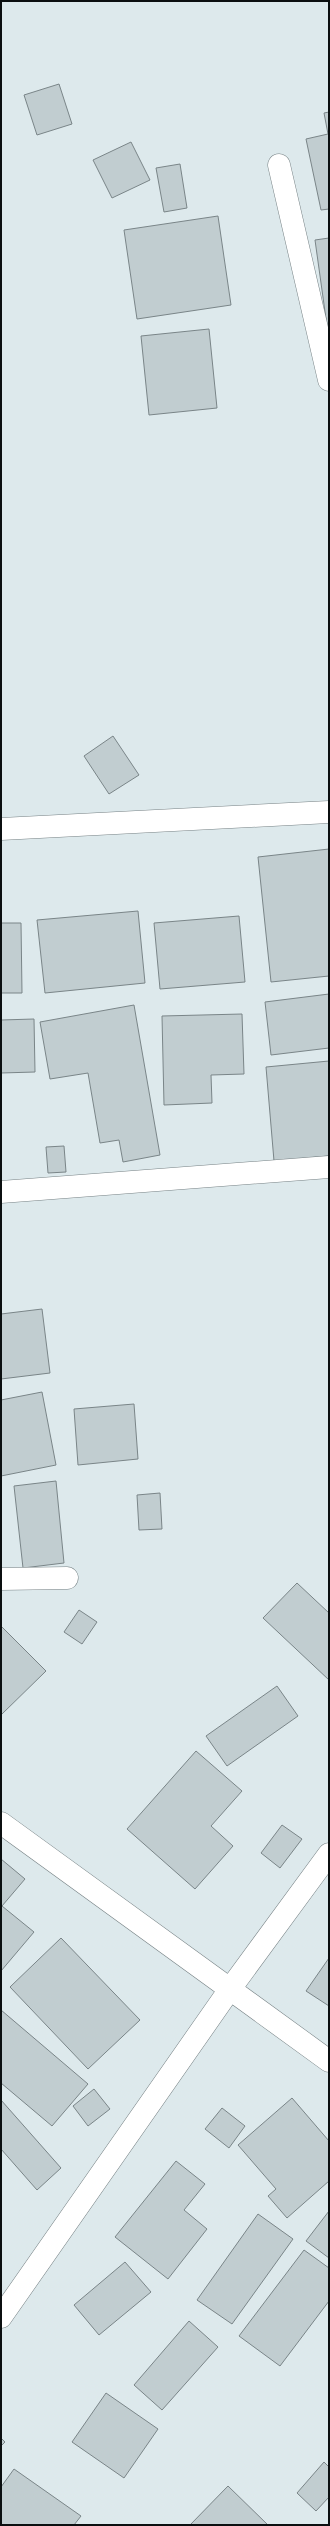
<svg xmlns="http://www.w3.org/2000/svg" width="330" height="2526" viewBox="0 0 330 2526" font-family="Rubik,sans-serif">
<style>
.building{fill:#c1cdd0;stroke:#7a8588}
.lines{fill:none;stroke-linecap:round;stroke-linejoin:round}
.minor-casing{stroke:#778285;stroke-width:23}
.minor{stroke:#fff;stroke-width:22}
</style>
<rect width="100%" height="100%" fill="#dde9ec"/>
<path class="building" d="M59,84L72,124L37,135L24,95Z
M329,112V209L321,210L306,139L328,134L324,113Z
M131,142L150,180L112,198L93,160Z
M180,164L187,208L164,212L156,168Z
M218,216L231,305L137,319L124,230Z
M329,238V326H327L315,240Z
M209,329L217,408L149,415L141,336Z
M113,736L139,775L109,794L84,756Z
M329,849V976L271,982L258,857Z
M138,911L145,983L45,993L37,920Z
M239,916L245,982L160,989L154,923Z
M1,923H21L22,993H1Z
M329,994V1048L271,1055L265,1002Z
M134,1005L160,1155L123,1162L119,1140L100,1143L88,1073L50,1079L40,1022Z
M242,1014L244,1074L211,1075L212,1103L164,1105L162,1016Z
M34,1019L35,1072L1,1073V1020Z
M329,1061V1156L274,1161L266,1067Z
M64,1146L66,1172L48,1173L46,1147Z
M42,1309L50,1373L1,1379V1314Z
M42,1392L56,1465L1,1476V1400Z
M134,1404L138,1459L78,1465L74,1409Z
M56,1481L64,1563L23,1568L14,1486Z
M160,1493L162,1529L139,1530L137,1495Z
M297,1583L329,1613V1680L263,1618Z
M79,1610L97,1622L82,1644L64,1632Z
M2,1627L46,1671L1,1715V1628Z
M277,1686L298,1716L227,1766L206,1736Z
M196,1751L242,1791L211,1826L233,1846L195,1889L127,1829Z
M282,1825L302,1839L280,1868L261,1853Z
M1,1859L25,1879L2,1906L34,1932L1,1971Z
M61,1938L140,2020L88,2069L10,1987Z
M329,1958V2006L306,1991Z
M1,2010L88,2084L52,2126L1,2083Z
M94,2089L110,2109L88,2126L73,2106Z
M292,2098L329,2141V2181L287,2218L268,2196L276,2189L238,2145Z
M1,2100L61,2168L37,2190L1,2149Z
M222,2108L245,2126L229,2148L205,2129Z
M176,2161L205,2184L184,2210L207,2229L168,2279L115,2237Z
M329,2211V2258L306,2241Z
M258,2214L293,2239L232,2324L197,2300Z
M304,2250L329,2268V2301L280,2366L239,2336Z
M125,2262L151,2292L99,2335L74,2305Z
M189,2321L218,2347L162,2410L134,2385Z
M106,2393L158,2429L124,2478L72,2442Z
M1,2438L5,2442L1,2446Z
M324,2462L329,2467V2497L316,2511L297,2493Z
M14,2469L81,2516L74,2525H1V2487Z
M228,2486L268,2525H190Z"/>
<g class="lines">
<defs>
<path id="minor" d="M279,165L329,380
M1,829L329,812
M1,1192L329,1167
M1,1579L67,1578
M1,1823L329,2061
M1,2317L230,1989L329,1854"/>
</defs>
<use href="#minor" class="minor-casing"/>
<use href="#minor" class="minor"/>
</g>
<rect width="330" height="2526" fill="none" stroke="#0b0f10" stroke-width="4"/>
</svg>
